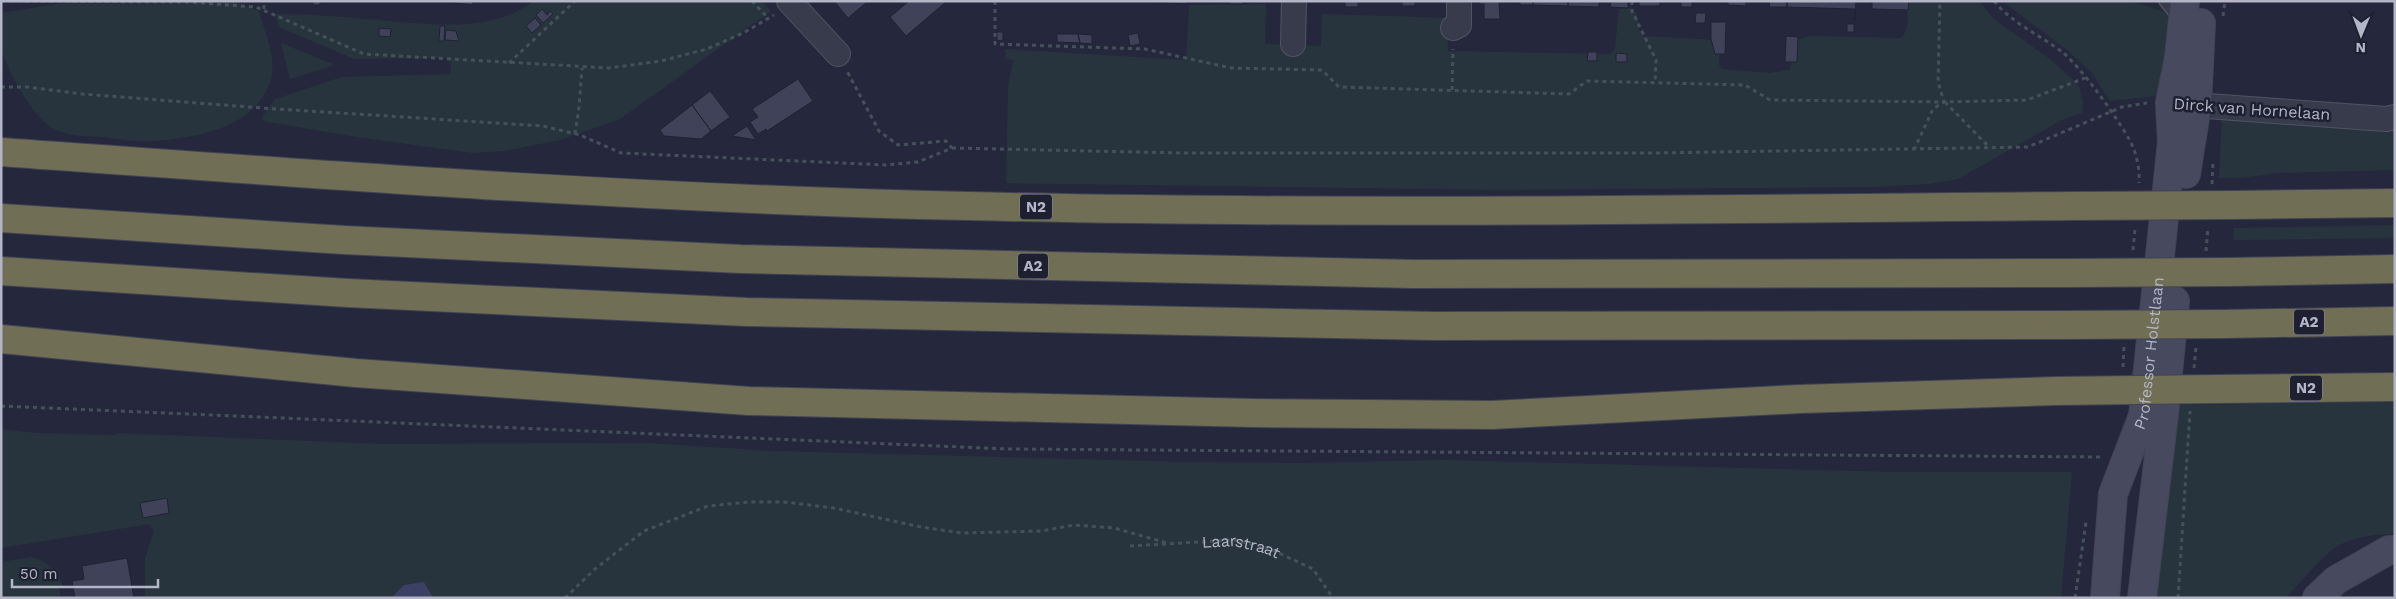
<svg xmlns="http://www.w3.org/2000/svg" width="2396" height="599" viewBox="0 0 2396 599" font-family="'Work Sans',sans-serif">
<style>
.green{fill:#27343d}
.water{fill:#3b4164}
.building{fill:#3f4259;stroke:#202233}
.lines{fill:none;stroke-linecap:round;stroke-linejoin:round}
.lane-casing{stroke:#515364;stroke-width:14}
.street-casing{stroke:#515364;stroke-width:26}
.secondary-casing{stroke:#424455;stroke-width:30}
.highway-casing{stroke:#414354;stroke-width:30}
.path{stroke:#45515a;stroke-width:3;stroke-dasharray:4 4;stroke-linecap:butt}
.lane{stroke:#383b4c;stroke-width:11}
.street{stroke:#383b4c;stroke-width:24}
.secondary{stroke:#47495f;stroke-width:28}
.highway{stroke:#716e56;stroke-width:28}
.highway-bridge-casing{stroke:#414354;stroke-width:30;stroke-linecap:butt}
.highway-bridge{stroke:#716e56;stroke-width:28}
.labels{text-anchor:middle;dominant-baseline:central;stroke-width:5;stroke-linejoin:round;paint-order:stroke}
.shield{fill:#1e2031;stroke:#87899a;stroke-width:1}
.shield-label{font-size:15px;font-weight:bold;fill:#b4b6c7}
.street-label{font-size:16px;fill:#b4b6c7;stroke:#1e2031}
</style>
<rect width="100%" height="100%" fill="#25283c"/>
<path class="green" d="M76,1H231L259,11C264,30 275,54 272,74C262,127 197,138 152,141C136,143 119,139 103,137C86,136 66,137 51,127C32,115 6,69 1,48C0,37 1,24 1,13Z
M534,1H762L771,11L620,119L560,140L504,151L473,153L356,137L263,121L262,117L275,99L342,77L451,74L450,58L354,59L279,27L275,14C309,14 344,17 378,20C429,24 490,34 534,1Z
M1907,1H1979L1994,19L2054,62L2079,86L2083,101L2082,113L2064,119L1958,179L1929,184L1874,187L1502,190L1006,183L1008,87L1013,60L1006,59L1005,49L1186,60L1189,5L1266,4L1265,44L1321,46L1322,14L1447,18L1448,51L1610,54L1615,48L1619,9L1630,8L1637,14L1639,30L1644,36L1716,40L1720,45L1719,65L1722,69L1769,73L1790,70L1796,40L1811,36L1901,38C1910,30 1907,13 1907,1Z
M2002,1H2130L2162,11L2171,16L2166,95L2110,101L2092,73L2067,50Z
M281,43L335,65L290,79Z
M2222,113L2395,125V170L2279,173L2241,178H2219Z
M2395,225V238L2233,240L2234,228Z
M2395,402V534C2331,535 2327,555 2286,598H2151L2169,405Z
M1,429L36,433L117,435L115,433L384,444L647,443L773,451L1187,462L1299,463L1445,460L1894,472H2072L2061,598H141L145,596V558L154,532L150,524L1,548Z
M31,557C47,560 57,571 63,586L59,587L61,598H1V562Z"/>
<path class="water" d="M424,582L433,598H391L404,585Z"/>
<path class="building" d="M313,1H320V5H313Z
M447,1H473V5L447,2Z
M834,1H864L866,3L848,18Z
M909,1H947L906,36L890,17Z
M1133,1H1187V4Z
M1229,1H1243V4H1229Z
M1345,1H1358V7H1345Z
M1402,1H1415V6H1402Z
M1479,1H1499L1500,19H1484V4H1479Z
M1520,1H1533V5H1520Z
M1533,1H1568V6L1533,5Z
M1568,1H1599V7L1568,6Z
M1611,1H1628V8L1610,7Z
M1639,1H1660V6H1639Z
M1681,1H1692V7H1681Z
M1728,1H1746V6L1728,5Z
M1770,1H1787V7H1769Z
M1787,1H1856L1855,21V9L1787,7Z
M1872,1H1909L1908,10L1872,9Z
M542,9L547,15L550,11L553,14L543,23L536,15Z
M1696,13H1706L1705,23H1695Z
M535,18L541,25L532,33L526,26Z
M1711,22H1726L1725,54H1715L1711,39Z
M1847,24H1854V32H1847Z
M440,26H445L444,41H439Z
M379,28L391,29L390,37L379,36Z
M446,30L456,31L459,41L445,40Z
M997,32H1003V40L997,41Z
M1138,33L1140,44L1130,46L1128,35Z
M1057,34H1078L1080,43L1057,42Z
M1078,34L1092,35V44L1080,43Z
M1786,36L1798,37L1797,62H1785Z
M1588,52H1597V61H1587Z
M1616,53L1627,54V62H1616Z
M798,79L813,101L767,131L766,129L758,134L750,122L758,117L752,109Z
M710,91L730,117L711,131L692,105Z
M692,105L711,131L701,139L664,136L660,130Z
M747,126L756,140L732,136Z
M167,498L169,513L143,518L140,503Z
M127,558L134,598H75L72,581L84,579L82,566Z"/>
<g class="lines">
<defs>
<path id="lane" d="M2165,1L2180,19"/>
<path id="street" d="M789,1L838,54
M1453,28L1459,25V1
M1293,44L1294,1
M2180,104L2386,119L2395,117"/>
<g id="secondary">
<path d="M2186,174L2197,105L2201,23"/>
<path id="s2" d="M2105,598L2113,494L2143,416L2172,142L2170,103L2179,58L2185,1"/>
<path d="M2142,598L2164,414L2175,301"/>
<path d="M2317,598L2336,580L2389,550H2395"/>
</g>
<path id="highway" d="M1,152C323,175 645,199 968,206C1336,215 1704,209 2072,206
M2233,205L2395,203
M1,218L344,240L741,259L1414,274L2066,273
M1,271L348,293L747,312L1434,326L2061,325
M2228,272L2395,269
M2223,324L2395,321
M1,339L356,373L749,401L1253,413L1492,415L1800,399L2055,391
M2216,389L2395,387"/>
</defs>
<use href="#lane" class="lane-casing"/>
<use href="#street" class="street-casing"/>
<use href="#secondary" class="secondary-casing"/>
<use href="#highway" class="highway-casing"/>
<g class="path">
<path d="M1,1L188,2L256,7L364,54L609,68L661,61L707,49L745,32L774,15"/>
<path d="M752,1L768,18"/>
<path d="M995,1V44L1145,49L1231,68L1322,70L1339,87L1569,94L1587,81L1745,85L1770,100L1944,102L1938,82L1940,1"/>
<path d="M1632,1V11L1656,60L1655,83"/>
<path d="M1994,1C2012,23 2038,34 2061,51C2081,67 2116,116 2129,139C2136,151 2140,168 2139,183"/>
<path d="M264,9V1"/>
<path d="M2223,16L2225,1"/>
<path d="M509,63L575,1"/>
<path d="M1,87H28L82,94L262,108L543,126L580,135L621,153L886,165L918,162L952,148L946,141L898,145L879,131L847,71"/>
<path d="M1452,90L1453,49"/>
<path d="M1945,102L1989,147"/>
<path d="M575,134L579,107L582,68"/>
<path d="M952,148L1182,153H1653L2028,147L2122,107L2147,103"/>
<path d="M1914,150L1933,109L1944,102L2027,100L2085,78"/>
<path d="M2212,184L2213,162"/>
<path d="M2133,250L2135,229"/>
<path d="M2206,251L2208,227"/>
<path d="M2123,367L2124,346"/>
<path d="M2194,368L2196,347"/>
<path d="M1,406L1008,449L2103,457"/>
<path id="s1" d="M1130,546L1235,540L1268,548L1313,569L1333,598"/>
<path d="M565,598L595,569L644,531L708,506L749,502H784L834,508L921,527L962,533L1042,531L1074,525L1114,528L1167,543"/>
<path d="M2075,598L2086,522"/>
<path d="M2178,598L2190,411"/>
</g>
<use href="#lane" class="lane"/>
<use href="#street" class="street"/>
<use href="#secondary" class="secondary"/>
<use href="#highway" class="highway"/>
<defs>
<path id="highway-bridge" d="M2072,206L2233,205
M2066,273L2228,272
M2061,325L2223,324
M2055,391L2216,389"/>
</defs>
<use href="#highway-bridge" class="highway-bridge-casing"/>
<use href="#highway-bridge" class="highway-bridge"/>
</g>
<g class="labels">
<g class="shield">
<rect x="1020" y="194.5" width="32" height="25" rx="4"/>
<rect x="1018" y="253.5" width="30" height="25" rx="4"/>
<rect x="2294" y="309.5" width="30" height="25" rx="4"/>
<rect x="2290" y="375.5" width="32" height="25" rx="4"/>
</g>
<g class="shield-label">
<text x="1036" y="207">N2</text>
<text x="1033" y="266">A2</text>
<text x="2309" y="322">A2</text>
<text x="2306" y="388">N2</text>
</g>
<g class="street-label">
<text transform="translate(2252 109) rotate(4)">Dirck van Hornelaan</text>
<text stroke="none"><textPath href="#s2" startOffset="251">Professor Holstlaan</textPath></text>
<text stroke="none"><textPath href="#s1" startOffset="112">Laarstraat</textPath></text>
</g>
</g>
<rect width="2396" height="599" fill="none" stroke="#b4b6c7" stroke-width="5"/>
<g transform="translate(2361 35) rotate(181)" stroke="#1e2031" stroke-width="4" paint-order="stroke">
<path d="M0-4L9 19L0 12L-9 19Z" fill="#b4b6c7"/>
<text y="-8" font-size="14" font-weight="bold" text-anchor="middle" fill="#b4b6c7">N</text>
</g>
<path d="M12 579v8h146v-8" fill="none" stroke="#b4b6c7" stroke-width="2.5"/>
<text x="20" y="579" font-size="15" fill="#b4b6c7" stroke="#1e2031" stroke-width="4" paint-order="stroke">50 m</text>
</svg>
